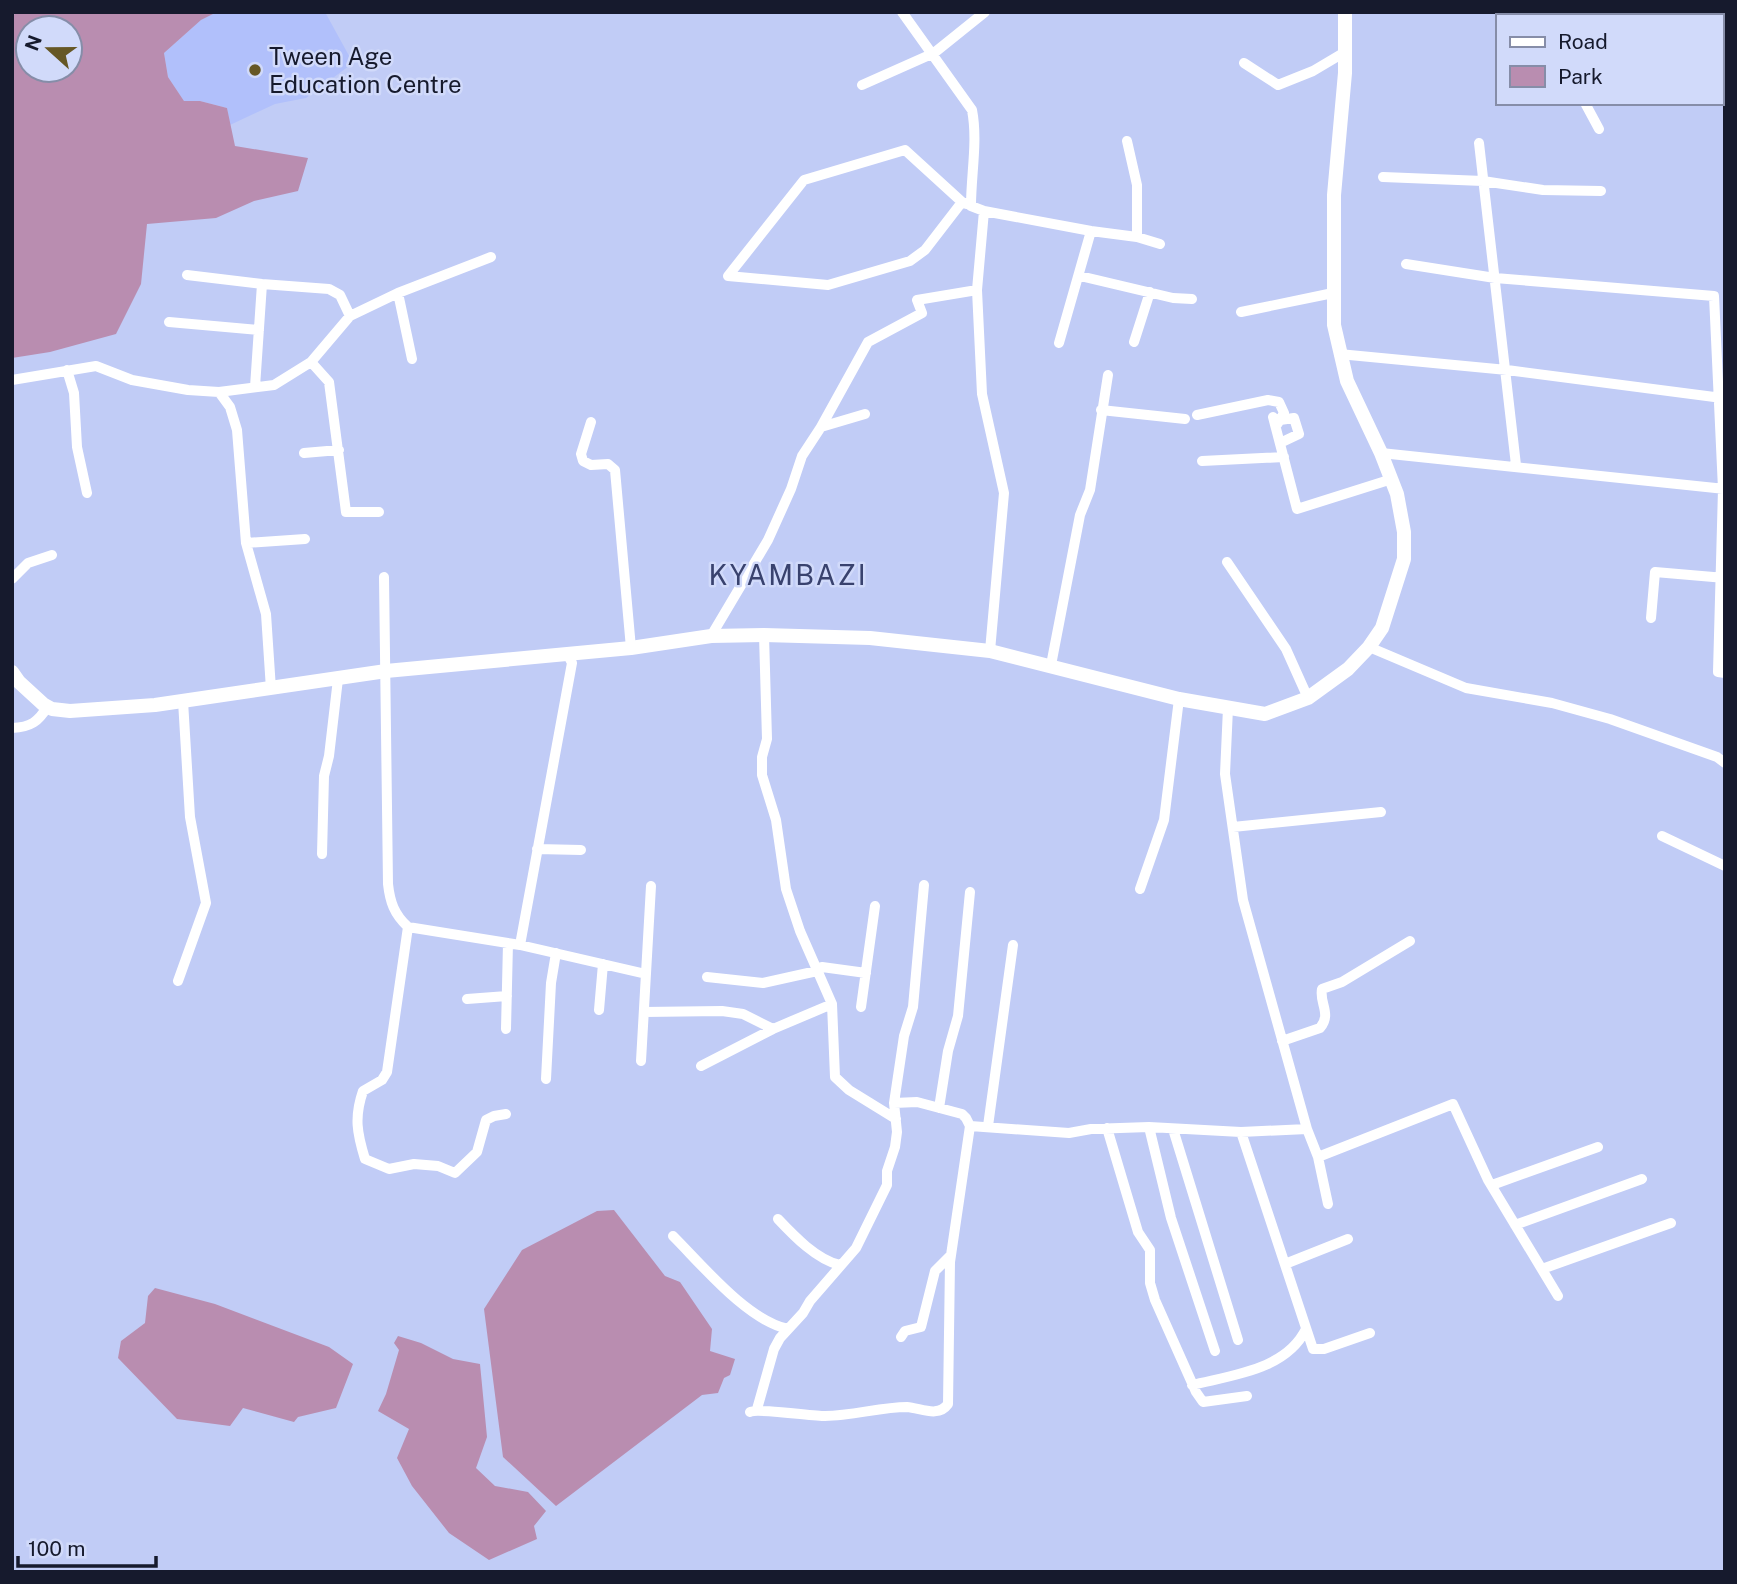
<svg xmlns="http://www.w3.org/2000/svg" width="1737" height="1584" viewBox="0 0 1737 1584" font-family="'Public Sans',sans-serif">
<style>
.built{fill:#b1c0fb}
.green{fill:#b98db0;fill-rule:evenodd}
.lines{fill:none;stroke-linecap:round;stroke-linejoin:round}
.minor{stroke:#fff;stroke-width:10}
.tertiary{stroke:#fff;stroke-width:14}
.poi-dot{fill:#665725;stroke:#d1dafa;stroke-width:2.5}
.labels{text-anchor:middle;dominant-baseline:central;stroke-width:5;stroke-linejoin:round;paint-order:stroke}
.poi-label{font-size:24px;fill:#161a2d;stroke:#d1dafa;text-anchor:start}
.quarter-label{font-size:28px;letter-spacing:2px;fill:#39426e;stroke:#d1dafa}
</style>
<rect width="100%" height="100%" fill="#c1ccf6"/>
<path class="built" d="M217,12H325L353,63L306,98L275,104L230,125L227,108L200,101H184L168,77L164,53L201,20Z"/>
<path class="green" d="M21,12H217L201,20L164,53L168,77L184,101H200L227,108L235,146L308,158L298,191L254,201L216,218L147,224L141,284L116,334L50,352L12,358V15ZM28,28H70V70H28Z
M614,1210L665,1276L680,1282L712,1329L710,1351L735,1359L730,1375L724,1378L718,1393L702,1395L556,1506L503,1457L484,1309L522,1250L597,1211Z
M155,1288L215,1304L329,1347L353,1364L336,1408L298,1417L294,1422L243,1408L230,1426L177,1419L118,1358L121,1341L145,1323L148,1296Z
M398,1336L421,1343L453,1359L480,1364L487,1437L476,1468L495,1486L528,1492L546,1511L534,1526L537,1539L489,1560L449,1533L412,1486L397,1458L409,1429L378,1411L386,1394L399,1350L394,1343Z"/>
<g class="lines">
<path class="minor" d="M902,12L972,110C978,141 971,174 971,206L984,211L1091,231L1137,237L1160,244
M1531,12L1533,16
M1244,63L1278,85L1313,71L1345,52
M862,85L934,53L985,12
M1585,103L1599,129
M1127,141L1137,185V237
M1479,143L1516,465
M1383,177L1483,181L1543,190L1601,191
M984,211L977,290L982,394L1004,493L990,651
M1406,264L1495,278L1714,296L1723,489L1718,672L1725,673
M187,275L262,284L329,289L340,295L350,316
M728,276L804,180L905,150L962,202
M728,276L828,285L910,261L925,250L962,202L967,204
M1080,276L1173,298L1192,299
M398,293L412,359
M1241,312L1333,293
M169,322L259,330
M1134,342L1150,292
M1059,343L1091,231
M1339,354L1507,370L1722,398
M311,362L329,382L346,512H379
M67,370L74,393L77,447L87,493
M12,380L96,366L132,380L188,390L219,392L274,385L311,362L350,316L398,293L491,257
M255,387L262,284
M219,392L230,407L237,430L246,543L266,614L271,689
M1101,410L1185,419
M1197,415L1268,400L1279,402L1284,413L1276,426L1280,420L1294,418L1299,434L1280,443
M1273,417L1297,509L1392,479
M591,422L581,454L583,461L591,465L608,464L615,470L631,648
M821,427L865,414
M304,453L339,450
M1381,453L1725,489
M1202,461L1284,457
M246,543L305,539
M1227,562L1286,649L1308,698
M384,577L388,884C390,902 394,914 408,927L520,945L646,974
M12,579L28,563L52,555
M1651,618L1655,572L1725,578
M764,635L767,739L762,757V775L776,820L786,889L800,931L832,1004L835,1077L849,1090L896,1119
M711,636L768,540L791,489L802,456L821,427L868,342L922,313L917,300L977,290
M1369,647L1466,688L1552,703L1610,719L1717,757L1725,763
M1051,665L1080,515L1090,490L1108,375
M1228,708L1225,774L1243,900L1307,1129L1318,1157L1328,1204
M12,728C31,727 38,722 48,706
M1233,827L1381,812
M1662,836L1725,866
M537,849L581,850
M322,854L324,776L329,756L338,679
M1140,889L1164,820L1179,699
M408,927L387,1072L382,1080L363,1091C354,1117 357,1133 365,1159L389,1169L414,1164L438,1166L455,1173L477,1152L486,1120L494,1116L506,1114
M520,945L572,663L568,655
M707,977L763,983L817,971L822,967L866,973
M178,981L206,903L190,817L183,701
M467,999L507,996
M861,1007L875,906
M599,1010L603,964
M644,1012L722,1011L743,1014L773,1029
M506,1029L508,943
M1282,1041L1320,1028C1332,1014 1319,1003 1322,989L1342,982L1410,941
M641,1061L651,886
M701,1066L773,1029L832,1004
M546,1079L551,983L556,953
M939,1108L948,1051L958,1016L970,892
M970,1126L1069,1133L1091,1129L1149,1127L1241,1132L1307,1129
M988,1126L1013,945
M1149,1127L1171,1218L1215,1351
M1107,1128L1138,1232L1150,1250V1283L1155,1300L1196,1392L1203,1402L1247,1396
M1173,1129L1238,1340
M1241,1132L1313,1349H1324L1370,1333
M1318,1157L1453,1104L1488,1180L1558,1296
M1492,1185L1598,1147
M778,1219C794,1236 817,1260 840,1265
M1515,1225L1642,1179
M673,1236C703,1266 747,1320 788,1329
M1285,1264L1348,1239
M1542,1269L1671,1223
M901,1337L905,1331L921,1327L935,1271L951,1255
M1192,1385C1232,1375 1286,1370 1306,1329
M757,1409L774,1349L780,1338L803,1313L810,1301L856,1248L887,1185V1171L895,1147L897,1132L894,1103L904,1036L913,1007L924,885
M750,1412C757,1408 812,1416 825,1416C853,1416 880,1407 907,1407C921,1408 938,1418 948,1404L950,1262L970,1126L966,1118L962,1114L917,1102L894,1103"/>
<path class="tertiary" d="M12,672L19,682L43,704L52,709L70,711L155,705L386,671L631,648L711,636L764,635L870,638L990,651L1179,699L1265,714L1308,698L1348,669L1369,647L1382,628L1404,559V532L1397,494L1381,453L1347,381L1334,325V195L1345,73V12"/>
</g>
<circle class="poi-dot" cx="255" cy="70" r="7"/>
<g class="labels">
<g class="poi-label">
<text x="269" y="56">Tween Age<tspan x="269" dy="28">Education Centre</tspan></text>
</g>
<g class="quarter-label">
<text x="788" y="574">KYAMBAZI</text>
</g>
</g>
<rect width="1737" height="1584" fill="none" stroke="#161a2d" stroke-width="28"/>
<rect x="1496" y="14" width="228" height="91" fill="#d1dafa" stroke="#868da8" stroke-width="2"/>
<rect x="1510" y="37" width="35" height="10" fill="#ffffff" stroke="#868da8" stroke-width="2"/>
<text x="1558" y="49" font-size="21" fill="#161a2d">Road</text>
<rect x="1510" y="66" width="35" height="21" fill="#b98db0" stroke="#868da8" stroke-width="2"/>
<text x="1558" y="84" font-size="21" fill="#161a2d">Park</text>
<g transform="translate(49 49) rotate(291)"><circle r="33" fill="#d1dafa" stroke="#868da8" stroke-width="2"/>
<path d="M0-5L12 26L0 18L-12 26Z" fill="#665725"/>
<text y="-10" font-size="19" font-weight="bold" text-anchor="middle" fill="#161a2d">N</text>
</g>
<path d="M18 1556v10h138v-10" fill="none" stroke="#161a2d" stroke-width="3.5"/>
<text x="28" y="1556" font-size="21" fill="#161a2d" stroke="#d1dafa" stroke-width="5" paint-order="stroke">100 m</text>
</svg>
